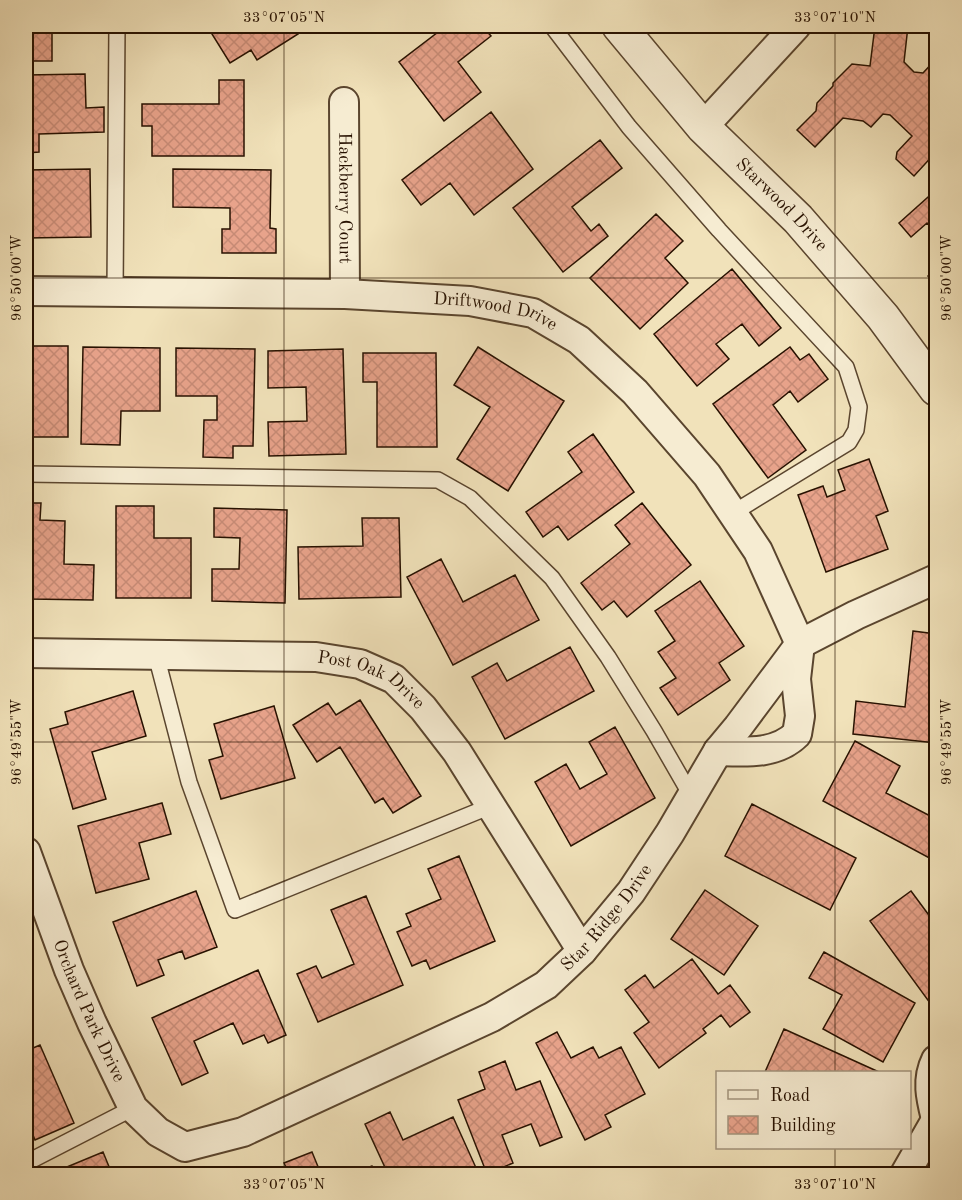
<svg xmlns="http://www.w3.org/2000/svg" width="962" height="1200" viewBox="0 0 962 1200" font-family="'Old Standard TT',serif">
<style>
.building{fill:url(#building-cross-hatch);stroke:#271100;stroke-width:1.5}
.lines{fill:none;stroke-linecap:round;stroke-linejoin:round}
.service-casing{stroke:#5a452e;stroke-width:18}
.minor-casing{stroke:#5a452e;stroke-width:32}
.tertiary-casing{stroke:#5a452e;stroke-width:36}
.service{stroke:#f6ecd2;stroke-width:15}
.minor{stroke:#f6ecd2;stroke-width:28}
.tertiary{stroke:#f6ecd2;stroke-width:33}
.ticks{fill:none;stroke:#271100;stroke-width:1.5;stroke-opacity:0.45}
.labels{text-anchor:middle;dominant-baseline:central;stroke-width:6;stroke-linejoin:round;paint-order:stroke}
.street-label{font-size:18px;fill:#271100;stroke:#f6ecd2}
.neatline{fill:none;stroke:#271100;stroke-width:2}
.ticks-label{font-size:15px;text-anchor:middle;fill:#271100}
</style>
<defs>
<pattern id="building-cross-hatch" width="8" height="8" patternUnits="userSpaceOnUse" patternTransform="scale(1.5)"><rect width="8" height="8" fill="#e8a38b"/><path d="M0 0l8 8M0 8l8-8" fill="none" stroke="#c78b76"/></pattern>
</defs>
<rect width="100%" height="100%" fill="#f1e2ba"/>
<filter id="stains"><feTurbulence type="fractalNoise" baseFrequency=".00333" numOctaves="4"/><feColorMatrix values="0 0 0 0 .2 0 0 0 0 .09 0 0 0 0 .02 0 0 0 .5 -.17"/></filter>
<radialGradient id="worn" r=".72"><stop offset=".6" stop-color="#630" stop-opacity="0"/><stop offset="1" stop-color="#630" stop-opacity=".3"/></radialGradient>
<path class="building" d="M26,26H52V61H26Z
M207,26H293L298,34L257,60L251,50L230,63Z
M324,26H418V28L324,33Z
M446,26H482L491,36L458,62L481,92L444,121L399,62Z
M875,26H908L904,62L914,72L923,73L936,59V152L914,176L896,159L897,152L912,136L890,115L883,114L871,127L863,121L843,118L815,147L797,130L816,111L817,103L833,86V83L852,64L870,66Z
M85,74L86,108L104,107V132L39,134V152L26,153V75Z
M219,80H244V156H152V126H142V104H219Z
M491,112L533,169L474,215L450,183L421,205L402,180Z
M600,140L622,168L572,207L591,231L599,224L608,236L563,272L513,208Z
M90,169L91,237L26,238V170Z
M173,169L271,170L270,228L276,229V253H222V229H230V208L173,207Z
M936,190V233L927,223L911,237L899,223Z
M656,214L683,241L665,258L688,283L640,329L590,278Z
M936,268V285L928,276Z
M732,269L781,328L759,346L742,324L716,344L729,359L697,386L654,334Z
M26,346H68V437H28Z
M83,347L160,348V411H121L120,445L81,444Z
M478,347L564,401L508,491L457,459L490,407L454,385Z
M790,347L800,360L809,354L828,379L798,402L790,391L773,405L806,450L768,478L713,404Z
M176,348L255,349L253,446H233V458L203,457L204,420H217V396H176Z
M343,349L346,454L269,456L268,422L307,421L306,387L268,388V351Z
M363,353H436L437,447H377V382H363Z
M593,434L634,492L568,540L558,526L543,537L526,512L582,472L568,452Z
M869,459L888,511L876,516L888,549L826,572L798,495L823,486L827,497L845,490L838,470Z
M26,503H41L40,520L65,521L64,564L94,565L93,600L30,599V583H26Z
M642,503L691,565L627,617L614,601L602,610L581,583L630,544L615,525Z
M116,506H154V538H191V598H116Z
M214,508L287,510L285,603L212,601V569H239L240,538L214,537Z
M362,518H399L401,597L299,599L298,547L363,546Z
M441,559L463,602L515,575L539,620L453,665L407,577Z
M700,581L744,646L719,663L730,680L678,715L660,688L676,678L658,652L675,641L655,611Z
M913,631L936,634V743L853,734L856,701L905,707Z
M570,647L594,691L505,739L472,677L497,663L507,681Z
M133,691L146,736L92,752L106,799L73,809L50,729L68,724L65,712Z
M360,700L421,796L393,813L383,798L375,803L340,747L317,762L293,725L328,703L336,715Z
M274,706L295,778L221,799L209,760L223,756L214,724Z
M615,727L655,798L571,846L535,782L566,764L580,789L607,774L589,742Z
M855,741L900,766L886,793L936,819L935,861L823,801Z
M162,803L171,834L139,843L149,879L96,893L78,826Z
M752,804L856,858L830,910L725,856Z
M459,856L495,941L430,969L426,960L412,966L397,932L411,926L406,914L441,899L428,869Z
M705,890L758,926L724,975L671,939Z
M196,891L217,947L185,959L182,951L158,960L164,975L137,986L113,922Z
M911,891L934,922L936,920V998L930,1003L870,921Z
M366,896L403,985L318,1022L297,974L316,966L322,978L354,964L331,910Z
M824,952L915,1003L883,1062L823,1029L842,995L809,978Z
M692,959L718,994L730,985L750,1012L730,1027L721,1015L703,1029L706,1033L659,1068L634,1033L649,1022L625,990L645,975L654,988Z
M258,970L286,1035L268,1043L264,1035L243,1044L233,1023L194,1041L208,1073L182,1085L152,1018Z
M26,1004L33,1023L26,1026Z
M784,1029L879,1072H765Z
M557,1032L571,1058L593,1047L599,1058L621,1047L645,1094L605,1115L611,1127L585,1140L536,1043Z
M40,1045L74,1123L35,1140L26,1118V1051Z
M505,1061L516,1090L540,1081L562,1137L540,1146L531,1124L502,1135L513,1163L487,1174L458,1100L485,1089L479,1072Z
M390,1112L403,1140L453,1117L477,1170L468,1174H388L365,1124Z
M103,1152L112,1174H50Z
M312,1152L321,1174H289L284,1163Z
M372,1166L376,1174H352Z"/>
<g class="lines">
<defs>
<path id="service" d="M552,26L629,127L719,230L846,367L859,407L856,430L849,442L733,513
M115,292L117,26
M26,474L438,480L470,498L552,578L608,657L654,731L692,797
M156,655L189,782L235,910L491,806
M26,1163L133,1108"/>
<g id="minor">
<path id="s1" d="M344,102L345,294"/>
<path d="M703,127L796,26"/>
<path id="s2" d="M26,291L345,294L470,301L533,313L579,340L635,392L707,475L758,551L800,644L796,679L800,716L797,734C776,755 745,752 718,751"/>
<path id="s3" d="M26,653L316,657L360,664L394,679L423,708L457,752L582,951"/>
<path id="s4" d="M26,852L69,970L92,1023L133,1108L158,1132L185,1147L243,1132L492,1017L546,985L582,951L631,892L670,833L718,751L738,727L800,644L856,615L936,579"/>
<path d="M936,1060C926,1080 931,1099 936,1119"/>
<path d="M905,1174L936,1120"/>
</g>
<g id="tertiary">
<path id="s5" d="M619,26L703,127L798,219L883,317L936,389"/>
</g>
</defs>
<use href="#service" class="service-casing"/>
<use href="#minor" class="minor-casing"/>
<use href="#tertiary" class="tertiary-casing"/>
<use href="#service" class="service"/>
<use href="#minor" class="minor"/>
<use href="#tertiary" class="tertiary"/>
</g>
<path class="ticks" d="M284,26V1174M835,26V1072M26,278H936M26,742H936M835,1148V1174"/>
<g class="labels">
<g class="street-label">
<text stroke="none"><textPath href="#s1" startOffset="96">Hackberry Court</textPath></text>
<text stroke="none"><textPath href="#s5" startOffset="242">Starwood Drive</textPath></text>
<text stroke="none"><textPath href="#s2" startOffset="471">Driftwood Drive</textPath></text>
<text stroke="none"><textPath href="#s3" startOffset="351">Post Oak Drive</textPath></text>
<text stroke="none"><textPath href="#s4" startOffset="831">Star Ridge Drive</textPath></text>
<text stroke="none"><textPath href="#s4" startOffset="171">Orchard Park Drive</textPath></text>
</g>
</g>
<rect width="962" height="1200" fill="none" stroke="#f1e2ba" stroke-width="66"/>
<rect x="716" y="1071" width="195" height="78" fill="#f6ecd2" stroke="#a3947e" stroke-width="1.5"/>
<rect x="728" y="1090" width="30" height="9" fill="#f6ecd2" stroke="#a3947e" stroke-width="1.5"/>
<text x="770" y="1101" font-size="18" fill="#271100">Road</text>
<rect x="728" y="1116" width="30" height="18" fill="url(#building-cross-hatch)" stroke="#a3947e" stroke-width="1.5"/>
<text x="770" y="1131" font-size="18" fill="#271100">Building</text>
<rect x="33" y="33" width="896" height="1134" class="neatline"/>
<g class="ticks-label">
<text x="284" y="22">33°07'05"N</text>
<text x="835" y="22">33°07'10"N</text>
<text transform="translate(946 278) rotate(-90)" y="5">96°50'00"W</text>
<text transform="translate(16 278) rotate(-90)" y="5">96°50'00"W</text>
<text transform="translate(946 742) rotate(-90)" y="5">96°49'55"W</text>
<text transform="translate(16 742) rotate(-90)" y="5">96°49'55"W</text>
<text x="284" y="1189">33°07'05"N</text>
<text x="835" y="1189">33°07'10"N</text>
</g>
<rect width="100%" height="100%" filter="url(#stains)"/>
<rect width="100%" height="100%" fill="url(#worn)"/>
</svg>
